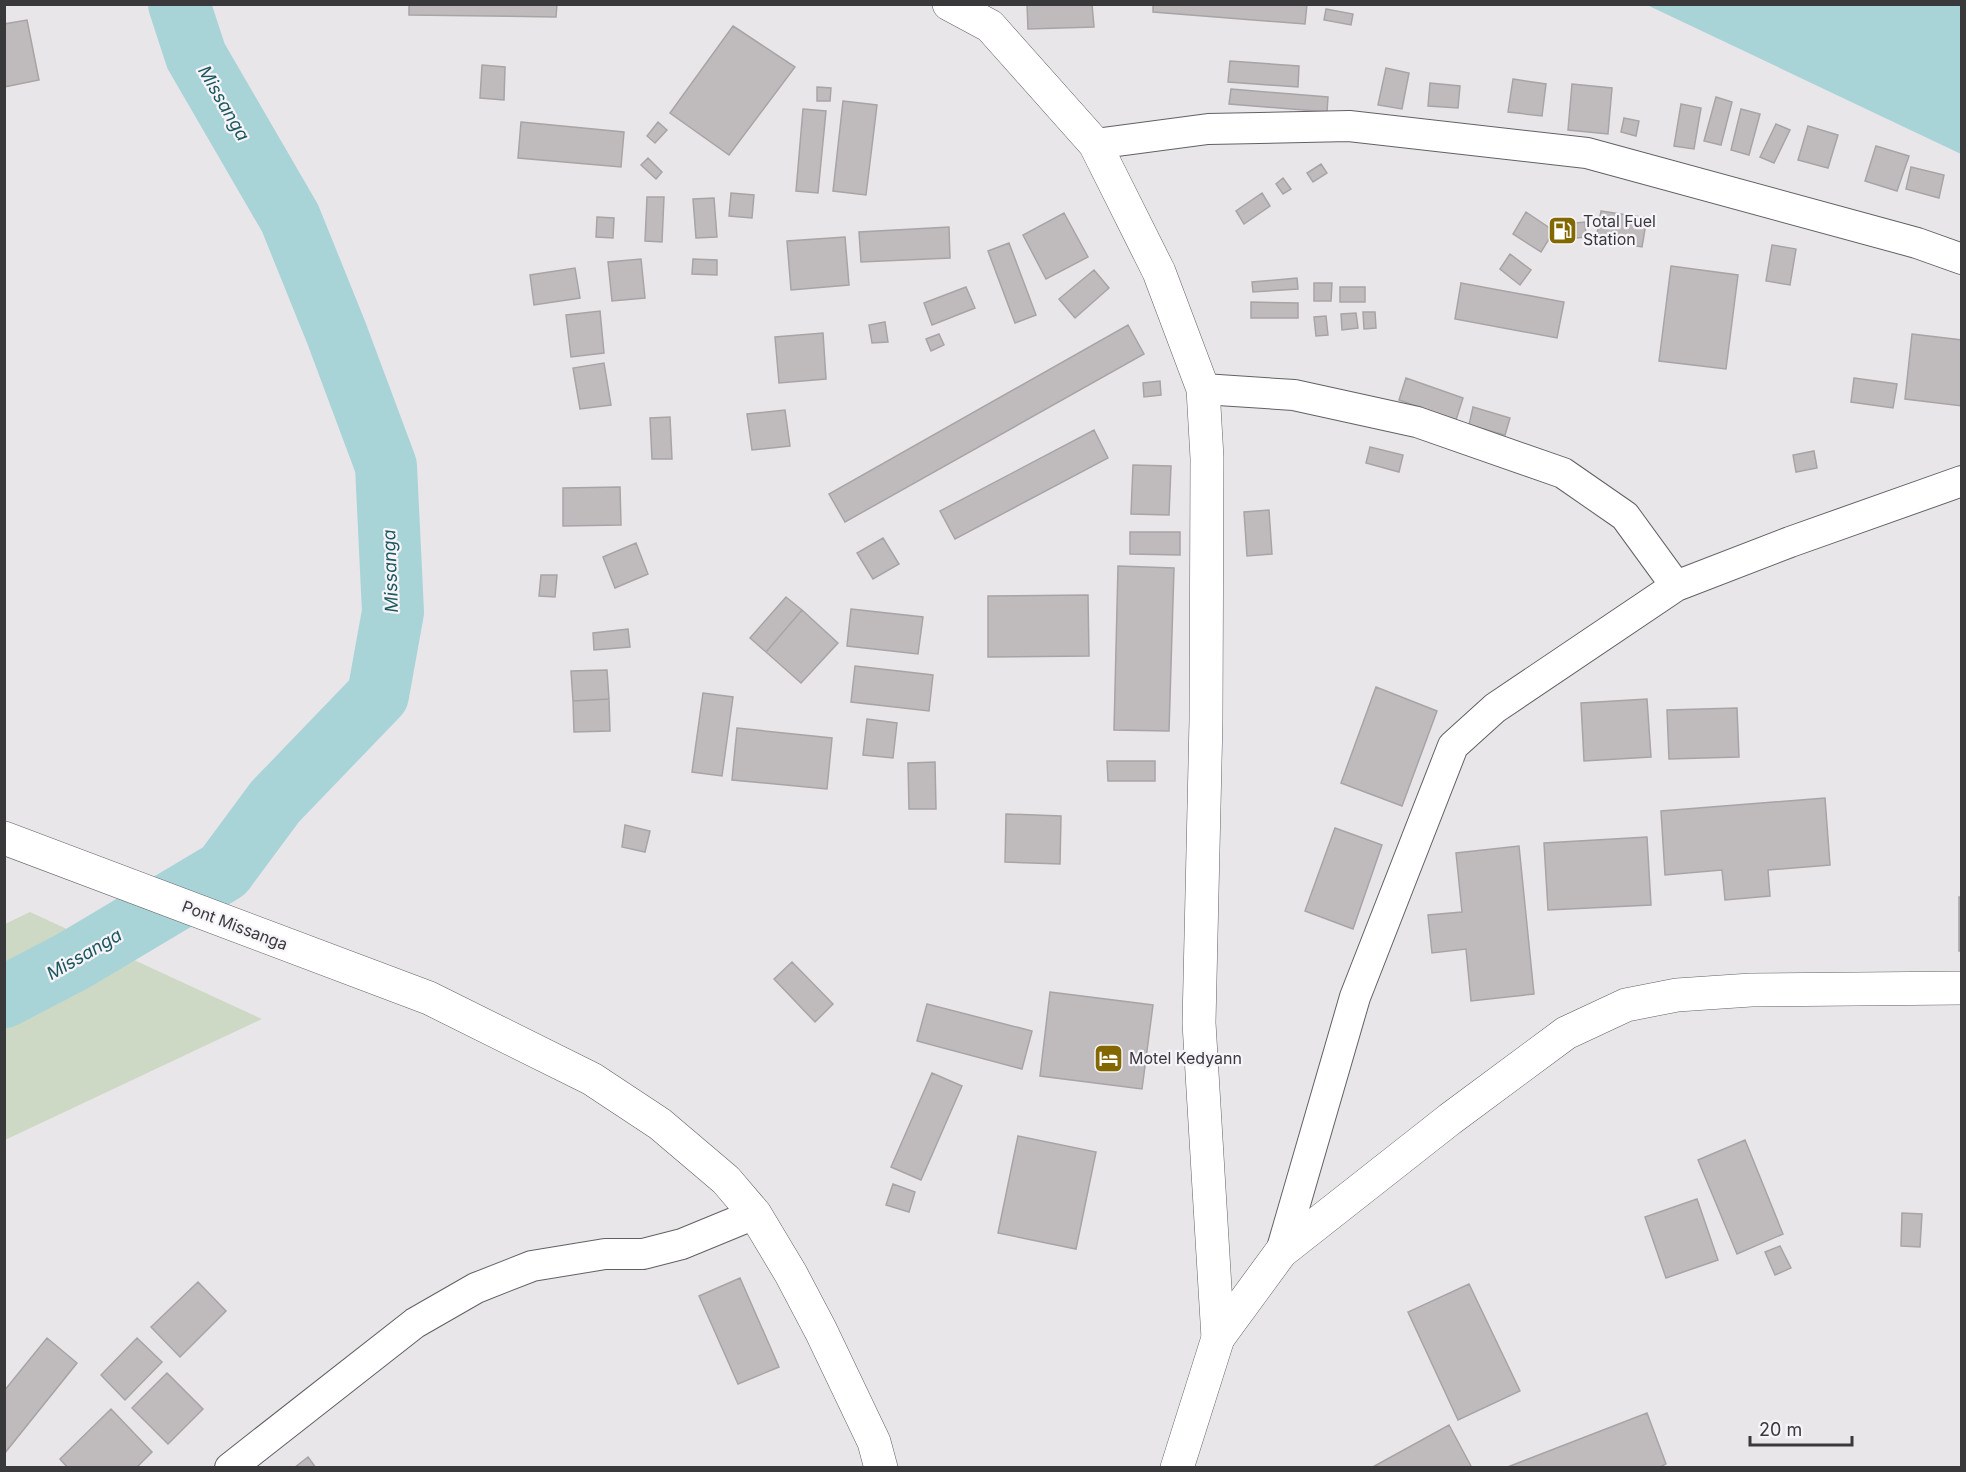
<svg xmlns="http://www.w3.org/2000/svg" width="1966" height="1472" viewBox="0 0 1966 1472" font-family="Inter,sans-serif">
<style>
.green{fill:#cdd9c4}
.water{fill:#a8d4d8}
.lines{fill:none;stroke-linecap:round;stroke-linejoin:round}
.river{stroke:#a8d4d8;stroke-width:62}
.building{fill:#bfbbbd;stroke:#a8a4a6;stroke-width:1.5}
.minor-casing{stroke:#626064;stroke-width:32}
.tertiary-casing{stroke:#626064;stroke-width:34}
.trunk-casing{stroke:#626064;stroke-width:34}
.minor{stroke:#fff;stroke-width:30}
.tertiary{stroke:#fff;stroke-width:33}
.trunk{stroke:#fff;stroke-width:33}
.labels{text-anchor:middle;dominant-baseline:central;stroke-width:4.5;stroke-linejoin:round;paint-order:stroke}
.poi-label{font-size:16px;fill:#39383a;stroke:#f6f4f8;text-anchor:start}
.street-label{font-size:16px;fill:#39383a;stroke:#f6f4f8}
.water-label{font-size:18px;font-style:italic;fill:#1b585d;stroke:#f6f4f8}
</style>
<rect width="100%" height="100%" fill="#e9e6ea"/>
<path class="green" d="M30,912L262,1019L5,1140V924Z"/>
<path class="water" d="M1647,5H1961V154Z"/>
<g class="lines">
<path class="river" d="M4,997L73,961L224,871L275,802L378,695L393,612L386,466L336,332L290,218L196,56L179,4"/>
</g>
<path class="building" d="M409,4H557L556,17L409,15Z
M1027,4H1092L1094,27L1028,29Z
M1153,4H1307L1305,24L1153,12Z
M1326,9L1353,14L1351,25L1324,20Z
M27,20L39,80L4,87V24Z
M733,26L795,67L729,155L670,113Z
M1230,61L1299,66L1298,87L1228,82Z
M482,65L505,67L504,100L480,98Z
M1386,68L1409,73L1402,109L1378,105Z
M1513,79L1546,84L1542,116L1508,112Z
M1430,83L1460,86L1458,108L1428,106Z
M1572,84L1612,88L1608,134L1568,130Z
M817,87L831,88L830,101H817Z
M1231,89L1328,97L1327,112L1229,104Z
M1716,97L1732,102L1721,145L1704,141Z
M843,101L877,105L866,195L833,191Z
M1681,104L1701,108L1694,149L1674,146Z
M803,109L826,111L818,193L796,191Z
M1741,109L1760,114L1749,155L1731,150Z
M1624,118L1639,121L1636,136L1621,132Z
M521,122L624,132L621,167L518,158Z
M658,122L667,130L655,143L647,136Z
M1776,124L1790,130L1774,163L1760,157Z
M1808,126L1838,135L1828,168L1798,160Z
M1876,146L1909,156L1897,191L1865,181Z
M648,158L662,172L656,179L641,165Z
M1321,164L1327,173L1313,182L1307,173Z
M1911,167L1944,175L1939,198L1906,189Z
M1283,178L1291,189L1283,194L1276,184Z
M731,193L754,195L752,218L729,216Z
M1262,193L1270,206L1244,224L1236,211Z
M647,197H664L662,242L645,241Z
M714,198L717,237L696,238L693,199Z
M1601,211L1647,218L1642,247L1596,239Z
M1526,212L1554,231L1541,252L1513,234Z
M1064,213L1088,257L1046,279L1023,235Z
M597,217L614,218L613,238L596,237Z
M1585,222L1586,237L1556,240L1555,225Z
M949,227L950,258L861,262L859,232Z
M845,237L849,285L791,290L787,241Z
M1009,243L1036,315L1015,323L988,251Z
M1772,245L1796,249L1790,285L1766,281Z
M1510,254L1531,270L1520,285L1500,269Z
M641,259L645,298L612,301L608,262Z
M693,259L717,260V275L692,274Z
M1671,266L1738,275L1726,369L1659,361Z
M575,268L580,298L534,305L530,275Z
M1094,270L1109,288L1075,318L1059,299Z
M1297,278L1298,289L1253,292L1252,282Z
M1314,283H1332L1331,301H1314Z
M1461,283L1564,302L1557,338L1455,319Z
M966,287L975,308L932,325L924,303Z
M1340,287H1365V302H1340Z
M1251,302L1298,303V318H1251Z
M600,311L604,353L571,357L566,315Z
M1363,312H1375L1376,328L1364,329Z
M1356,313L1358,328L1342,330L1341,314Z
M1326,316L1328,335L1316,336L1314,317Z
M885,322L888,342L872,343L869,325Z
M1128,325L1144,354L845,522L829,494Z
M823,333L826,379L779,383L775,337Z
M939,334L944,345L931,351L926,339Z
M1912,334L1962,340V406L1905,399Z
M604,363L611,405L580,409L573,368Z
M1406,378L1463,398L1456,420L1399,400Z
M1854,378L1897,384L1893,408L1851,402Z
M1160,381L1161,395L1144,397L1143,383Z
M1473,407L1510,418L1505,435L1469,425Z
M785,410L790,446L752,450L747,414Z
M670,417L672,459H652L650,418Z
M1094,430L1108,458L955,539L940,511Z
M1370,447L1403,455L1399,472L1366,463Z
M1814,451L1817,468L1796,472L1793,455Z
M1133,465L1171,466L1169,515L1131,514Z
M620,487L621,525L563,526V488Z
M1269,510L1272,554L1247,556L1244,512Z
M1130,532H1180V555L1130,554Z
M883,538L899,564L873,579L857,553Z
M636,543L648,574L615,588L603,557Z
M1118,566L1174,568L1169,731L1114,730Z
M541,575H557L555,597L539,596Z
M1088,595L1089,656L988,657V596Z
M786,597L802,610L766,652L750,638Z
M851,609L923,617L918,654L847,646Z
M802,610L838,643L801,683L766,652Z
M628,629L630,647L594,650L593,633Z
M855,666L933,675L929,711L851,702Z
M607,670L609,699L573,701L571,671Z
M1376,687L1437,711L1402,806L1341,783Z
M703,693L733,697L722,776L692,772Z
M609,699L610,731L574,732L573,701Z
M1647,699L1651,757L1584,761L1581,703Z
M1737,708L1739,757L1669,759L1667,710Z
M867,719L897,723L893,758L863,755Z
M737,728L832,738L827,789L732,780Z
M1107,761H1155V781H1108Z
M935,762L936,809H909L908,763Z
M1825,798L1830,865L1768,870L1770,896L1725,900L1722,870L1665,875L1661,811Z
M1006,814L1061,816L1060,864L1005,862Z
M625,825L650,831L645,852L622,847Z
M1335,828L1382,845L1353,929L1305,911Z
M1647,837L1651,905L1548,910L1544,843Z
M1519,846L1534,994L1471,1001L1466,949L1432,953L1428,915L1462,912L1456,853Z
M1959,897H1962V951H1959Z
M792,962L833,1004L815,1022L774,979Z
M1050,992L1153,1005L1142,1089L1040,1076Z
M927,1004L1032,1031L1022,1069L917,1041Z
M932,1073L962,1086L921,1180L891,1167Z
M1018,1136L1096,1152L1076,1249L998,1233Z
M1745,1140L1783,1234L1737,1254L1698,1160Z
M893,1184L915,1192L909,1212L886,1205Z
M1697,1199L1718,1260L1666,1278L1645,1217Z
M1902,1213L1922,1214L1920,1247L1901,1246Z
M1780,1246L1791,1268L1775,1275L1765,1252Z
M740,1278L779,1367L738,1384L699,1296Z
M198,1282L226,1311L180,1357L151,1327Z
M1469,1284L1520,1391L1458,1420L1408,1312Z
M47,1338L77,1363L4,1454V1391Z
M137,1338L162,1362L125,1400L101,1375Z
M167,1373L203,1409L168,1444L132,1408Z
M111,1409L152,1452L136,1468H68L60,1459Z
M1647,1413L1666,1464L1658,1468H1505Z
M1449,1425L1472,1468H1371Z
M308,1457L316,1468H294Z"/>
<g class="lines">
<defs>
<path id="minor" d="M1095,144L1208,129L1349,126L1587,153L1917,243L1962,259
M1203,389L1294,395L1417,422L1563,473L1625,516L1676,586
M1281,1252L1355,997L1453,746L1495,708L1676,586L1790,542L1962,481
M230,1468L415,1323L476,1288L532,1266L605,1254H643L682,1244L755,1214"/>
<path id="tertiary" d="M1218,1338L1281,1252L1450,1119L1566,1033L1626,1005L1677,995L1751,990L1962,988"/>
<path id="trunk" d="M949,4L990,26L1095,144L1159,272L1203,389L1207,458L1206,720L1199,1023L1218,1338L1177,1468
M4,838L429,998L592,1079L660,1124L726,1180L755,1214L791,1274L821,1331L874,1442L881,1468"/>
</defs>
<use href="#minor" class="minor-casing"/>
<use href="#tertiary" class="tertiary-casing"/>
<use href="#trunk" class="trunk-casing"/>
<use href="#minor" class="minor"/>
<use href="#tertiary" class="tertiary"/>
<use href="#trunk" class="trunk"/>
</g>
<defs>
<symbol id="fuel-square" viewBox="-11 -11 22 22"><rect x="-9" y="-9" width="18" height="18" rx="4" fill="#836700" stroke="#f6f4f8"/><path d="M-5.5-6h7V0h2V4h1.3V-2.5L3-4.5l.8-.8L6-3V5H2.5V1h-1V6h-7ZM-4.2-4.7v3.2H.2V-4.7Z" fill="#fff"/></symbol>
<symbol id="hotel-square" viewBox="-11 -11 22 22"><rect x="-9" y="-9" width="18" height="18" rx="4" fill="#836700" stroke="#f6f4f8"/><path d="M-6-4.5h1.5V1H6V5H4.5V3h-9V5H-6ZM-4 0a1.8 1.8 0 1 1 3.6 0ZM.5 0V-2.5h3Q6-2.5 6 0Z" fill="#fff"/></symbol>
</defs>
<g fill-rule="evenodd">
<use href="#fuel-square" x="1546" y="214" width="33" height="33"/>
<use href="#hotel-square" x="1092" y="1042" width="33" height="33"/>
</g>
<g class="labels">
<g class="poi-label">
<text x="1583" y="221">Total Fuel<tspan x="1583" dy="18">Station</tspan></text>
<text x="1129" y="1058">Motel Kedyann</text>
</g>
<g class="street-label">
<text transform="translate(235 925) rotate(21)">Pont Missanga</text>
</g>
<g class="water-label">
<text transform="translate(224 103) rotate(60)">Missanga</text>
<text transform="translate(390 571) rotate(-92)">Missanga</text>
<text transform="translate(84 954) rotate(-30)">Missanga</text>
</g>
</g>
<rect width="1966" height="1472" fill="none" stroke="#39383a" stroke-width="12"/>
<path d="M1750 1436v9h102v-9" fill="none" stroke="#39383a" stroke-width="3"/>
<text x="1759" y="1436" font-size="18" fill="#39383a" stroke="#f6f4f8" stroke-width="4.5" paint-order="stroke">20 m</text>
</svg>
